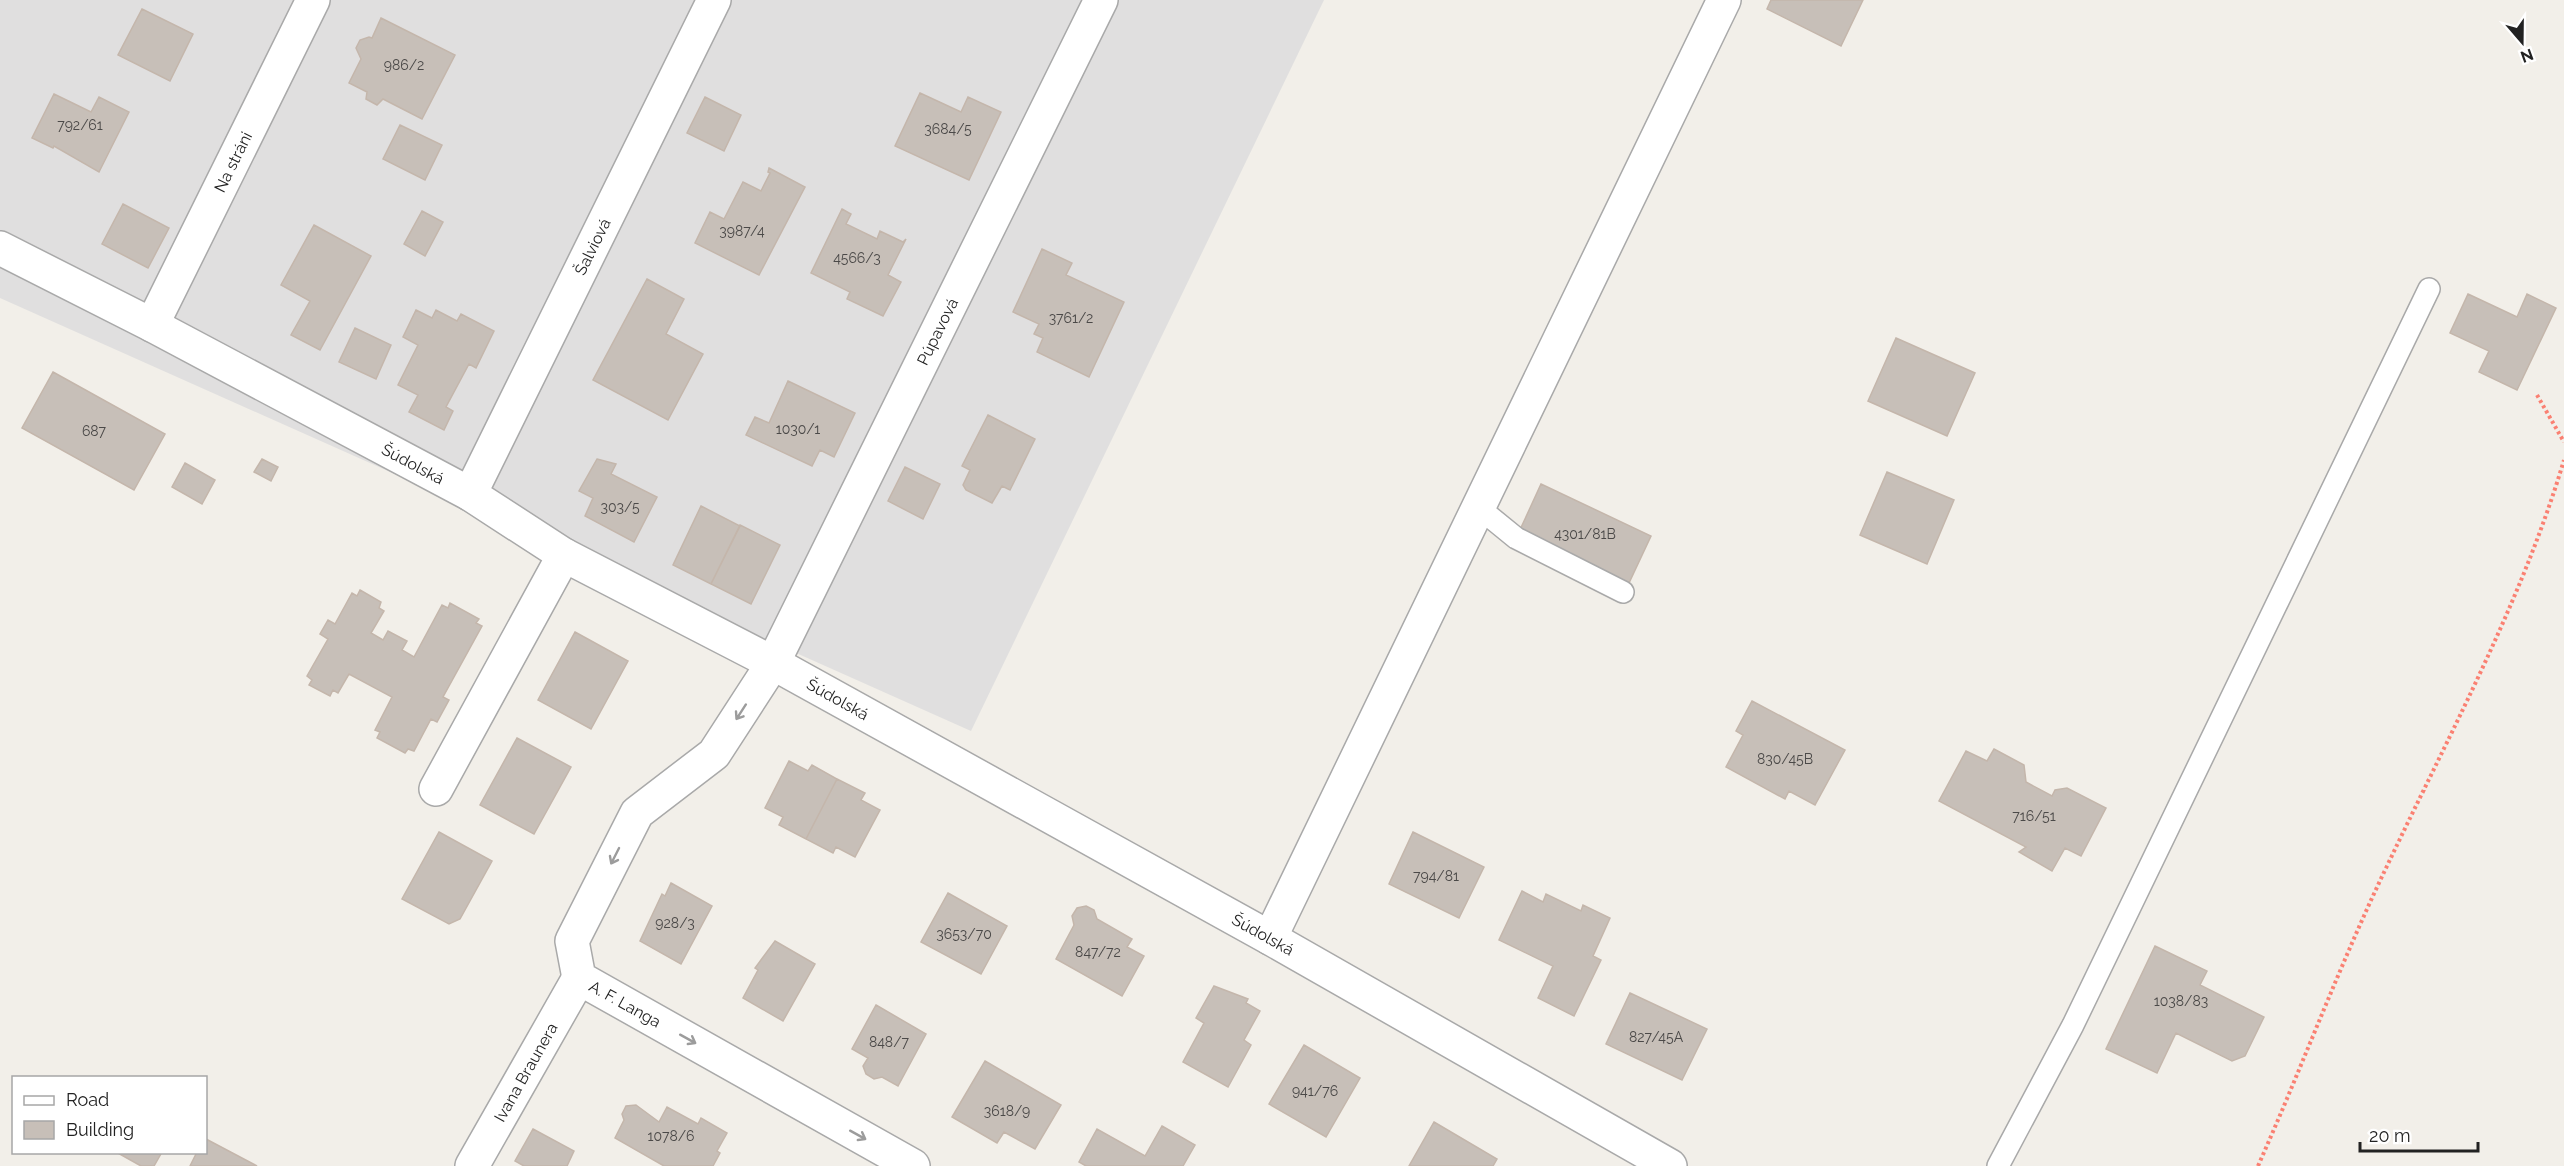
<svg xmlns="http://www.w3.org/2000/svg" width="2564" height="1166" viewBox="0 0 2564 1166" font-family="Raleway,sans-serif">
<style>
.residential{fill:#e0dfdf}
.building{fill:#c7bfb8;stroke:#c4b6ab;stroke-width:1.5}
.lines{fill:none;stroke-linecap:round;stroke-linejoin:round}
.lane-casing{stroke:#a9a9a9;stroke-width:24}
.street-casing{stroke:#a9a9a9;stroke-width:36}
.path{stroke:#fa8072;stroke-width:4;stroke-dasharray:3 3;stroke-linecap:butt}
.lane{stroke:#fff;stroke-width:21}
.street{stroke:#fff;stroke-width:33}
.oneway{stroke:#9c9c9c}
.labels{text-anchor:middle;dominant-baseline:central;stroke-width:5;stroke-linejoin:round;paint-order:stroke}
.number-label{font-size:14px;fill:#4b4948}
.street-label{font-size:16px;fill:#222;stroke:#fff}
</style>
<rect width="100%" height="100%" fill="#f2efe9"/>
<path class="residential" d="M0,0H1324L971,731L0,298Z"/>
<path class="building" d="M1771,0H1863L1841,46L1767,9Z
M142,9L193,34L170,81L118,55Z
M381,18L455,55L422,119L383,99L377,105L366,99L367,92L349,83L361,59L356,48L360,40L369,37L372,38Z
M920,93L961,112L968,97L1001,112L969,180L895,146Z
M54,94L91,112L99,97L129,112L99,172L54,146L53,148L32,138Z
M705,97L741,115L724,151L687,133Z
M400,125L442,145L425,180L383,159Z
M769,168L805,187L759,275L695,243L710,212L724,219L743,182L761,191L770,173L768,172Z
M123,204L169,228L148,268L102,244Z
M842,209L851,214L846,224L877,239L880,231L903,242L906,239L888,275L901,282L883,316L847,299L850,292L811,273Z
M422,211L443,222L425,256L404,244Z
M314,225L371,256L320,350L291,335L310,301L281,285Z
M1042,249L1072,263L1066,275L1124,302L1089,377L1037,352L1043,338L1034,334L1039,324L1013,312Z
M647,279L684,299L666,334L703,354L668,420L593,380Z
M2468,294L2517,317L2527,294L2556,308L2517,390L2479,372L2489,351L2450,333Z
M416,310L432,318L436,310L457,321L461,314L494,331L476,368L469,364L446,407L453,411L444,430L409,412L418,395L398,385L418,345L403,337Z
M355,328L391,345L376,379L339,362Z
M1896,338L1975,373L1947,436L1868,401Z
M53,372L165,434L134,490L22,428Z
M788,381L855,413L834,457L820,450L812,466L746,435L755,417L769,423Z
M988,415L1035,439L1010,490L1002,486L992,503L966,490L963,485L970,470L962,466Z
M262,459L278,467L271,481L254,472Z
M597,459L616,464L611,474L657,497L634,542L585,516L593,498L579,491Z
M185,463L215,480L202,504L172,487Z
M905,467L940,484L923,519L888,501Z
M1887,472L1954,500L1927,564L1860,535Z
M1541,484L1651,536L1629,583L1519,532Z
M701,506L740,526L711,584L673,565Z
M740,525L780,545L751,604L711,584Z
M360,590L381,602L379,608L384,611L371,633L383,640L388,631L407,641L402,650L414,657L442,605L448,608L450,603L479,619L476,623L482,626L443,697L449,700L437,722L431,719L414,751L408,749L405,753L377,738L380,732L375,730L392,697L349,674L338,693L333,690L330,696L309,685L312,680L307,676L328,639L320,634L328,620L335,624L352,593L357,596Z
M575,632L628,661L591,729L538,700Z
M1752,701L1845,750L1815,805L1789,791L1785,799L1726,767L1743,735L1736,731Z
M517,738L571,767L534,834L480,805Z
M1994,749L2024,765L2026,782L2052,796L2055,790L2067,788L2106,808L2081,856L2065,848L2052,871L2019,852L2026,847L1939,801L1966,751L1987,761Z
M789,761L808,771L812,765L837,779L806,839L779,825L783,817L765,808Z
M837,779L865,793L861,800L880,810L855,857L836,847L833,853L806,839Z
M439,832L492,861L460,919L449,924L402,899Z
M1413,832L1484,867L1459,918L1389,884Z
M671,883L712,906L681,964L640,941L662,894L665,896Z
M1522,891L1543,902L1546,894L1581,911L1583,905L1610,918L1593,956L1601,960L1574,1016L1538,998L1553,966L1499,940Z
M948,893L1007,926L981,974L921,942Z
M1086,906L1094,910L1097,919L1132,939L1127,947L1144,956L1122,996L1056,959L1074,925L1072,916L1077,908Z
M775,941L815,964L783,1021L743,998L758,970L755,968Z
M2155,946L2207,971L2200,985L2264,1017L2245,1056L2232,1061L2176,1033L2157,1073L2106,1049Z
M1214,986L1248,999L1246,1003L1260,1011L1244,1040L1251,1045L1228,1087L1183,1062L1204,1023L1196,1018Z
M1630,993L1707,1029L1682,1080L1606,1044Z
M876,1005L926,1034L898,1086L882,1077L874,1079L866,1074L863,1066L868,1058L852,1049Z
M1304,1045L1360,1078L1326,1137L1269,1104Z
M985,1061L1061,1105L1035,1149L1004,1132L997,1143L952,1117Z
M636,1105L659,1122L667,1107L698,1124L701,1118L727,1133L717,1151L720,1153L713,1166H664L615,1138L624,1120L622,1114L626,1106Z
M1434,1122L1497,1159L1493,1166H1409Z
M1162,1126L1195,1145L1183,1166H1086L1079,1162L1097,1129L1145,1156Z
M533,1129L574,1151L567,1166H524L515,1161Z
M206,1139L257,1166H190L197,1152H206Z
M116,1152H162L154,1166H141Z"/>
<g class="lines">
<defs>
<path id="lane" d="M1478,507L1516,538L1623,592
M1998,1166L2073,1025L2429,289"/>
<g id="street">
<path id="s1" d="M0,248L152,325L470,494L564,555L773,663L1270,938L1670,1166"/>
<path id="s2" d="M152,325L313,0"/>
<path id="s3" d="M470,494L714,0"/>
<path d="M436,789L564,555"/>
<path d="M1270,938L1724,0"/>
<path id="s4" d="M472,1166L579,978"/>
<path id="s5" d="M913,1166L579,978L572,941L637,813L714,754L773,663L1101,0"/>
</g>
</defs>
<use href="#lane" class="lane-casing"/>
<use href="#street" class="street-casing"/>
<path class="path" d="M2537,395L2564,442
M2258,1166C2302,1067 2340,964 2387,866C2450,733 2522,601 2564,460"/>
<use href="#lane" class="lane"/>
<use href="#street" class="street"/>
</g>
<defs><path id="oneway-shaft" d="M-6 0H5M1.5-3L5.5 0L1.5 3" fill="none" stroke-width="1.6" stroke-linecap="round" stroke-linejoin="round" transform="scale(1.5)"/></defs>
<g class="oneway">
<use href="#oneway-shaft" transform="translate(741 712) rotate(123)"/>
<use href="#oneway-shaft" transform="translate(615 856) rotate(117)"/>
<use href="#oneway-shaft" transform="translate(688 1039) rotate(29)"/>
<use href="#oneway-shaft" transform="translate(858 1135) rotate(29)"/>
</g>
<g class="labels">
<g class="number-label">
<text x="404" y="65">986/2</text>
<text x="80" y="125">792/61</text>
<text x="948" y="129">3684/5</text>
<text x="742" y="231">3987/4</text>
<text x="857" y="258">4566/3</text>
<text x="1071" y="318">3761/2</text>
<text x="798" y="429">1030/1</text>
<text x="94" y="431">687</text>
<text x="620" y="507">303/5</text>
<text x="1585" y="534">4301/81B</text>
<text x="1785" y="759">830/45B</text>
<text x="2034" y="816">716/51</text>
<text x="1436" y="876">794/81</text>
<text x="675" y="923">928/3</text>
<text x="964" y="934">3653/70</text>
<text x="1098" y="952">847/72</text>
<text x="2181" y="1001">1038/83</text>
<text x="1656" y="1037">827/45A</text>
<text x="889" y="1042">848/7</text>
<text x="1315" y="1091">941/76</text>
<text x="1007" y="1111">3618/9</text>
<text x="671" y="1136">1078/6</text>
</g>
<g class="street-label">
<text stroke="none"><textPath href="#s2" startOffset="182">Na stráni</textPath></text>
<text stroke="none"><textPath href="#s3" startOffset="276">Šalviová</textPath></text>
<text stroke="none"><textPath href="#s5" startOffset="1140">Púpavová</textPath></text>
<text stroke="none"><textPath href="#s1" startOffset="466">Šúdolská</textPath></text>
<text stroke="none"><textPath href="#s1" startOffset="952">Šúdolská</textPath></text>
<text stroke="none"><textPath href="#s1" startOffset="1438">Šúdolská</textPath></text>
<text transform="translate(625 1004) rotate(29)">A. F. Langa</text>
<text stroke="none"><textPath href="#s4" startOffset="108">Ivana Braunera</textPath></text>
</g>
</g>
<rect x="12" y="1076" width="195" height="78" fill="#ffffff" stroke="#a7a7a7" stroke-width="1.5"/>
<rect x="24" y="1096" width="30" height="9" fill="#ffffff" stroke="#a7a7a7" stroke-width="1.5"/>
<text x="66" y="1106" font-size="18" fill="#222222">Road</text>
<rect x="24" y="1121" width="30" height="18" fill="#c7bfb8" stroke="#a7a7a7" stroke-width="1.5"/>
<text x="66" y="1136" font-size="18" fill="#222222">Building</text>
<g transform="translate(2522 42) rotate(160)" stroke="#ffffff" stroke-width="4.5" paint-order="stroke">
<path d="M0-4.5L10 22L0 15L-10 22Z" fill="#222222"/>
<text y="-9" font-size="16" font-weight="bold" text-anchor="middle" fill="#222222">N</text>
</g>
<path d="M2360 1142v9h118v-9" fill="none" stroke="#222222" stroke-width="3"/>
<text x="2369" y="1142" font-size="18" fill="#222222" stroke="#ffffff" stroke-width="4.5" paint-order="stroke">20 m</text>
</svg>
